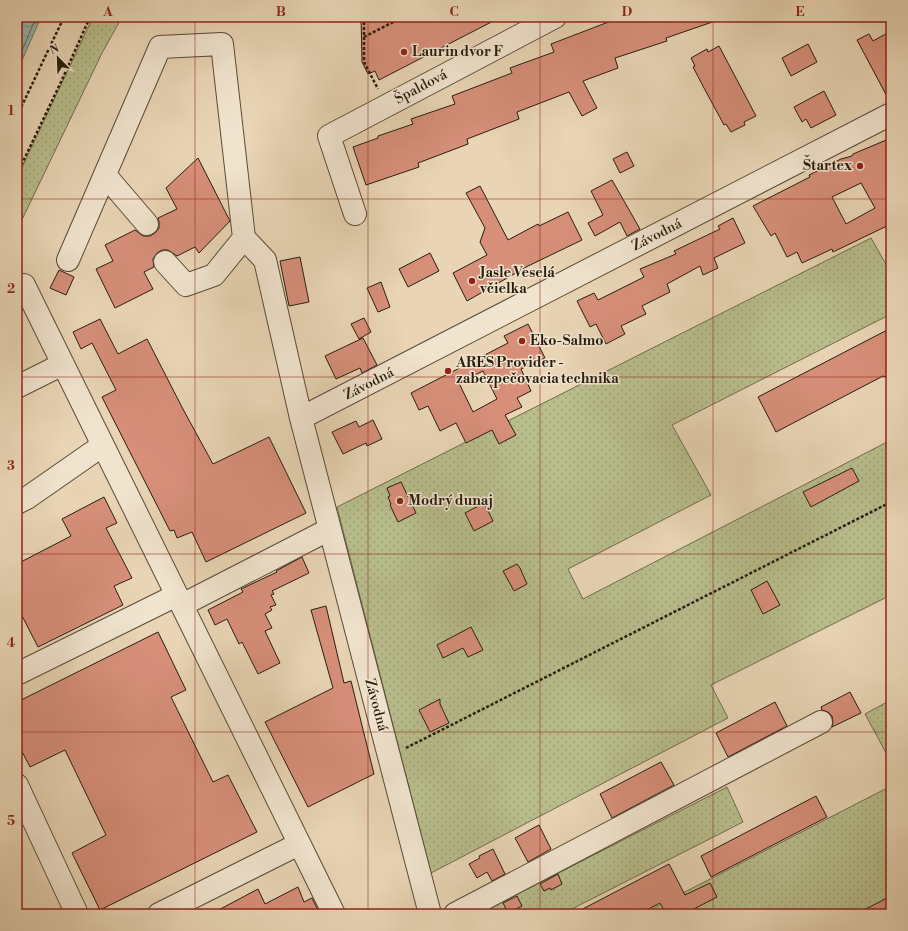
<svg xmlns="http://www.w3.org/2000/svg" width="908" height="931" viewBox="0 0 908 931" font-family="'Libre Bodoni',serif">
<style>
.grass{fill:url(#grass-dots);stroke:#706c4e}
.water{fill:url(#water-waves);stroke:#6b7a71}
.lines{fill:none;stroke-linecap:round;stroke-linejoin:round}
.shore{stroke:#606a61;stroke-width:1}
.building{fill:#d78f7a;stroke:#281c0f;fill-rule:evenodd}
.minor-casing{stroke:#584a38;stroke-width:24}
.path{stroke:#281c0f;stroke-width:2.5;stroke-dasharray:3 2;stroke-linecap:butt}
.minor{stroke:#f1e4cf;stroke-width:22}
.grid{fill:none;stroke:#8f2418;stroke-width:1;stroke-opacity:0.55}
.poi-dot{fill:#8f2418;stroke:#f1e4cf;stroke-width:1.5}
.labels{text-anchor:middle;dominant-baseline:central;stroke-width:3;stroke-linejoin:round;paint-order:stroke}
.poi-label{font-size:14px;font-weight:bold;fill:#281c0f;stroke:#f1e4cf;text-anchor:start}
.street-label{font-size:14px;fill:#281c0f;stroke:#f1e4cf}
.neatline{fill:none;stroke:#8f2418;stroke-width:1.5}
.grid-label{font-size:13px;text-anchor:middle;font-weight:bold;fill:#8f2418}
</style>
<defs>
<pattern id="grass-dots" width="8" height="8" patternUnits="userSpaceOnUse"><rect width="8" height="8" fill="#b8bd8c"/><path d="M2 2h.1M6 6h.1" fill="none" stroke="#9ea278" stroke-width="1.8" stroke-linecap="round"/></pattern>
<pattern id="water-waves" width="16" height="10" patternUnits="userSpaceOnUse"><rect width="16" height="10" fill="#98b8b3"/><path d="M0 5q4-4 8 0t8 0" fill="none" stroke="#7c9590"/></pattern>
</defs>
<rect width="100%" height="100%" fill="#e9d5b5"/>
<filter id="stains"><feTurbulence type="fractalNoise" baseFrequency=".005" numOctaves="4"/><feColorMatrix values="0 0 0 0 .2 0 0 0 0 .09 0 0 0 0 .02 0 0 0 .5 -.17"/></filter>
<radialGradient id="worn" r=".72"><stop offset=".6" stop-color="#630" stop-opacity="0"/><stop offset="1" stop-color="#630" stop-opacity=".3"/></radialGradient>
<path class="grass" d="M93,17H122L102,53L17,230V178Z
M871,238L891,273V314L672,425L711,495L568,569L583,599L891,440V559L887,562L891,570V595L711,685L728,718L431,873L337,507Z
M891,700V762L865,714Z
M891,786V914H642Z
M727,787L743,822L562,914H478Z"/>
<path class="water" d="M17,17H41L17,72Z"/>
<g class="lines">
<path class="shore" d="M17,63L36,17"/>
</g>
<path class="building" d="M361,17H501L379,80L375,71L368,74L362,62Z
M609,17H720L721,19L666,38L667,41L615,58L618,68L583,81L597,108L582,116L569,92L517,112L519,119L467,139L468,144L418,163L419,167L366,185L353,147L378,138V136L413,124L411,119L455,104L452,96L512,73L510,68L554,52L551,44L611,21Z
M891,31V102H890L857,40L869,34L873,41Z
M808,44L817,62L791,76L782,58Z
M719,46L756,116L744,122L745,125L731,132L726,124L724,125L704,88L693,67L695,66L691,58L707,49L708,52Z
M824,91L836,115L811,128L806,119L802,122L794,107Z
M891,138V224L833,252L832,249L802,263L797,252L787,257L775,233L771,236L753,206L810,177L809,175L841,159L852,156L853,154ZM861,183L875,208L846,224L832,197Z
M627,152L634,166L620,173L613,159Z
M198,158L230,221L199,253L195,247L177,256L168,250H162L157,253L153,259L154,267L144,272L153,289L115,308L96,269L113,261L105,245L135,230L143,236H150L155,233L159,228V222L158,218L177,209L166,188Z
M612,180L640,229L627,236L620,222L595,236L588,223L603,215L591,191Z
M480,186L508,240L538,224L539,226L568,212L582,240L528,266L467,301L453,273L487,255L480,242L485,228L466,193Z
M733,218L745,243L714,258L718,268L703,275L700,266L667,284L670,292L642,306L646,314L621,326L625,334L606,344L596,324L590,327L577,301L594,293L598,300L644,277L640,269L676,254L674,251L720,229L718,226Z
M430,253L439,271L408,287L399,269Z
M300,257L309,302L289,306L280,261Z
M59,270L74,277L66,295L50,288Z
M381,282L390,307L378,312L367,288Z
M364,318L371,332L359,339L351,324Z
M100,319L118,354L147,339L184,411L213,464L269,437L306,513L206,562L192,532L177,538L174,530L170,531L102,397L116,390L92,343L81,349L73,332Z
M528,324L545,358L521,369L531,391L517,398L522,407L505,415L516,435L499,444L492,430L466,443L456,423L440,431L428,406L419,410L411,393L508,343L504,336ZM483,371L497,399L473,412L459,383Z
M891,328V379L883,376L776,432L758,397Z
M363,338L377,365L362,373L360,368L336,379L325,356Z
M373,420L382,439L367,446L366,443L343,454L332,432L356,421L359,427Z
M852,468L859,481L811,507L803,492Z
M401,482L416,513L398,522L390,505L391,504L388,497L390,496L387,488Z
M104,497L117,523L106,528L132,578L114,586L123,605L38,647L17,606V564L71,536L62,519Z
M484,503L493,521L474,531L465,513Z
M302,557L309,573L272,591L274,594L271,595L276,605L270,607L272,610L265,614L272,628L265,631L280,663L258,674L242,642L239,644L227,619L215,625L208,610L243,592L241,589L277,572L276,571Z
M517,564L520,568L527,584L514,591L503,571Z
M767,581L780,605L763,614L751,590Z
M326,606L344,683L351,681L374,774L308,807L265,722L333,688L311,610Z
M471,627L483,650L468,657L463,648L443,658L437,645Z
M158,632L186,690L171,697L213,782L228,775L257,832L100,910L72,853L106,835L65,750L30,767L17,742V702Z
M850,692L861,713L832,727L833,722L832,716L828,712L822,710L821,707Z
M440,699V704L449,723L430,732L419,710Z
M775,702L787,726L728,757L716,733Z
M661,762L674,785L612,818L600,794Z
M816,796L827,817L711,877L701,856Z
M539,825L551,849L528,862L515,838Z
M493,849L505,874L492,881L487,872L477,878L469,864L480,858L479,856Z
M669,864L685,895L710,883L717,897L684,914H666L660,903L639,914H573Z
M558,874L562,884L551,890L550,888L544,891L540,884Z
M298,887L304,902L312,898L320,914H211L258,889L265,904Z
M517,896L522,906L508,913L503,903Z
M891,896V914H856Z"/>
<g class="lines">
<defs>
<path id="minor" d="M105,175L147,224
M355,214L329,136L555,17
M244,238L265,260L301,418L430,914
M68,260L160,47L222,44L244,238L214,275L186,285L165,262
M24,285L334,914
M17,387L63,364
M301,418L891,114
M17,503L27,498L103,445
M182,605L330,529
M17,674L177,595
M17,785L77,914
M159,914L299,844
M455,914L821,722"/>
</defs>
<use href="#minor" class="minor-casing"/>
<path class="path" d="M364,17V62L378,89
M364,37L403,17
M17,116L64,17
M17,174L61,82L90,17
M406,748L891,502"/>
<use href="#minor" class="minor"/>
</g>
<path class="grid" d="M195,17V914M368,17V914M540,17V914M713,17V914M17,199H891M17,377H891M17,554H891M17,732H891"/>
<g class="poi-dot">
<circle cx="404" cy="52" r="4"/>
<circle cx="860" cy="166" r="4"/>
<circle cx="472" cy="281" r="4"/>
<circle cx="522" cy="341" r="4"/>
<circle cx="448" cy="371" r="4"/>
<circle cx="400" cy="501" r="4"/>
</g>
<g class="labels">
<g class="poi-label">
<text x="412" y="52">Laurin dvor F</text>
<text x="852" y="166" text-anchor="end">Štartex</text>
<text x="480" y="273">Jasle Veselá<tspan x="480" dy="16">včielka</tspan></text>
<text x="530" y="341">Eko-Salmo</text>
<text x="456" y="363">ARES Provider -<tspan x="456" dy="16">zabezpečovacia technika</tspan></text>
<text x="408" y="501">Modrý dunaj</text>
</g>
<g class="street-label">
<text transform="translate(421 87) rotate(-28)">Špaldová</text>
<text transform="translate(657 235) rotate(-27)">Závodná</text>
<text transform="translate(369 384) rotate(-27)">Závodná</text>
<text transform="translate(376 705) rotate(75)">Závodná</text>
</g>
</g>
<rect width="908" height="931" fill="none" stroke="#e9d5b5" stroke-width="44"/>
<g transform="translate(58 58) rotate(337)" stroke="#f1e4cf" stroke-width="3" paint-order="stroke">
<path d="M0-3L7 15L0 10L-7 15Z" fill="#281c0f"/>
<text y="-6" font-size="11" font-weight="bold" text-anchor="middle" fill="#281c0f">N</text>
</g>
<rect x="22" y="22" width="864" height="887" class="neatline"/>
<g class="grid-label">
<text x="108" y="16">A</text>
<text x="281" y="16">B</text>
<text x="454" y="16">C</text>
<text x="627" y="16">D</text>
<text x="800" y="16">E</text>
<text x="11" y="115">1</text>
<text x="11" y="293">2</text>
<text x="11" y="470">3</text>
<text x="11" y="647">4</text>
<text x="11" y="825">5</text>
</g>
<rect width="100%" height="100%" filter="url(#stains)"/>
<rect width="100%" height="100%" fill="url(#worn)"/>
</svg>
